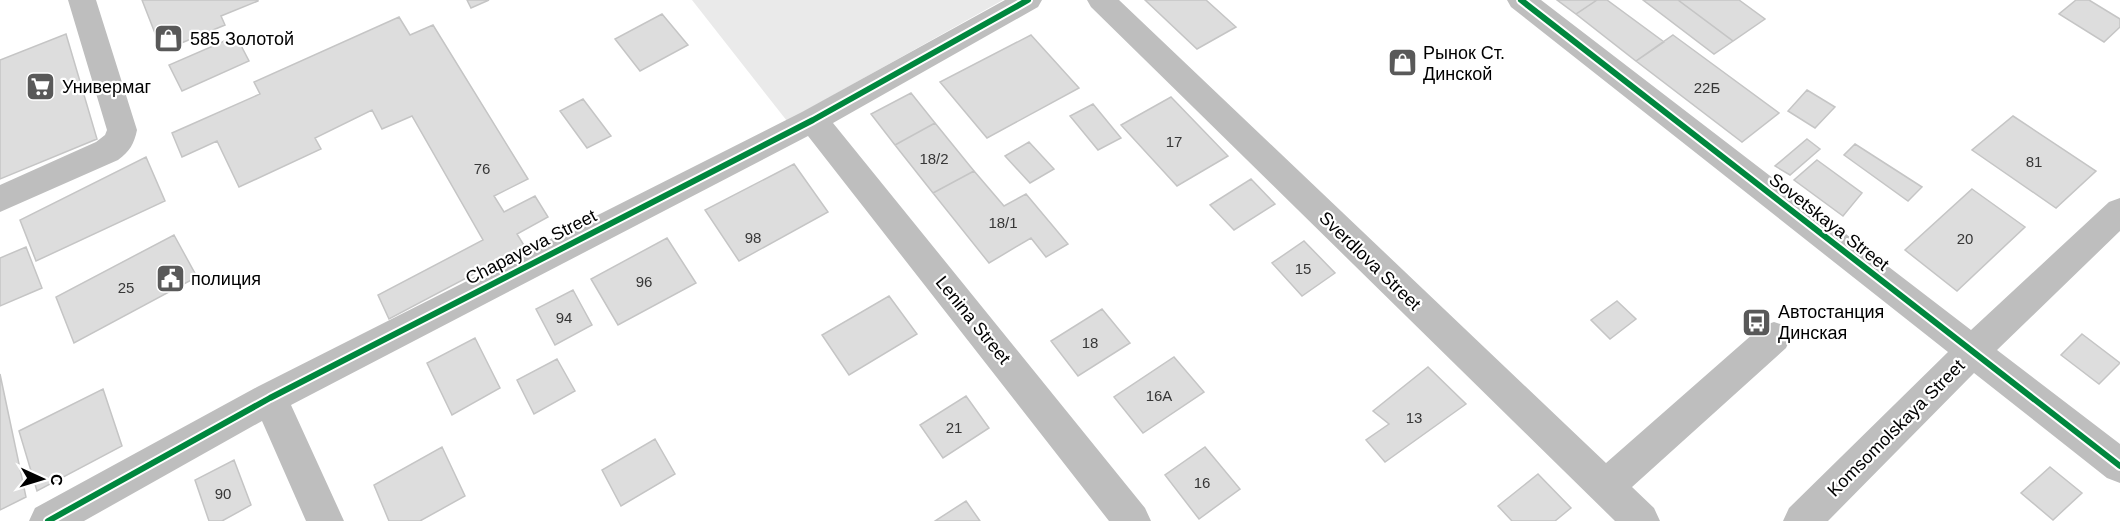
<svg xmlns="http://www.w3.org/2000/svg" width="2120" height="521" viewBox="0 0 2120 521" font-family="Helvetica,sans-serif">
<style>
.green{fill:#eaeaea}
.building{fill:#ddd;stroke:#c5c5c5;stroke-width:1.5}
.lines{fill:none;stroke-linecap:round;stroke-linejoin:round}
.minor{fill:#bebebe;fill-rule:evenodd}
.cycleway-casing{stroke:#fff;stroke-width:10}
.cycleway{stroke:#00873e;stroke-width:6}
.labels{text-anchor:middle;dominant-baseline:central;stroke-width:4.5;stroke-linejoin:round;paint-order:stroke}
.number-label{font-size:15px;fill:#373737}
.poi-label{font-size:18px;fill:#000;stroke:#fff;text-anchor:start}
.street-label{font-size:18px;fill:#000;stroke:#fff}
</style>
<rect width="100%" height="100%" fill="#fff"/>
<path class="green" d="M692,0H1003L787,121Z"/>
<path class="building" d="M142,0H258V1L221,16L225,25L162,51Z
M467,0H489L471,8Z
M1145,0H1206L1236,27L1197,49Z
M1557,0H1597L1576,14Z
M1597,0H1607L1664,42L1636,61L1576,14Z
M1643,0H1678L1733,41L1714,54Z
M1678,0H1739L1765,19L1733,41Z
M2076,0H2089L2120,19V27L2104,42L2059,14Z
M662,14L688,45L640,71L615,39Z
M399,17L410,35L433,25L528,179L494,196L504,212L535,196L548,217L517,234L525,247L389,319L378,295L483,240L412,116L382,129L372,110L315,138L321,149L239,187L217,141L182,157L172,133L260,94L254,82Z
M66,34L97,139L0,179V60Z
M1031,35L1079,88L987,138L940,82Z
M1673,35L1779,113L1742,142L1636,61Z
M236,36L249,61L182,91L169,65Z
M1807,90L1835,107L1815,128L1788,111Z
M911,93L935,123L895,145L871,114Z
M1171,97L1228,156L1177,186L1121,125Z
M583,99L611,136L587,148L560,111Z
M1093,104L1121,138L1098,150L1070,116Z
M2013,116L2096,171L2056,208L1972,150Z
M935,123L974,171L933,193L895,145Z
M1807,139L1820,149L1790,175L1775,166Z
M1029,142L1054,169L1030,183L1005,156Z
M1855,144L1922,187L1908,201L1844,155Z
M146,157L165,201L36,261L20,220Z
M1817,160L1862,193L1843,216L1794,180Z
M794,164L828,212L739,261L705,210Z
M974,171L1004,206L1026,194L1068,244L1046,257L1031,238L989,263L933,193Z
M1251,179L1275,204L1234,230L1210,205Z
M1972,189L2025,227L1957,291L1905,250Z
M174,235L197,277L74,343L56,297Z
M667,238L696,283L618,325L591,279Z
M1304,241L1335,273L1302,296L1272,263Z
M26,247L42,288L0,306V258Z
M573,290L592,325L555,345L536,309Z
M889,296L917,334L849,375L822,335Z
M1617,301L1636,319L1610,339L1591,320Z
M1102,309L1130,343L1078,376L1051,341Z
M2082,334L2120,363L2099,384L2061,355Z
M475,338L500,388L452,415L427,363Z
M1174,357L1204,392L1143,433L1114,397Z
M557,359L575,391L534,414L517,380Z
M1428,367L1466,404L1385,462L1366,440L1389,424L1373,411Z
M0,374L26,497L0,510Z
M103,389L122,446L37,491L19,431Z
M966,396L989,428L943,458L920,425Z
M655,439L675,474L621,506L602,470Z
M442,447L465,496L420,521H389L374,485Z
M1205,447L1240,489L1199,519L1165,475Z
M234,460L251,505L222,521H209L195,480Z
M2050,467L2082,493L2053,520L2021,493Z
M1538,474L1571,508L1555,521H1512L1498,506Z
M966,501L980,521H935Z"/>
<g class="lines">
<path class="minor" d="M68,0H96L137,130C134,144 130,151 118,160L0,212V185L96,142L105,135L107,130Z
M1005,0H1042L1038,7L833,123L1145,508L1151,521H1109L808,136L291,405L344,521H306L262,421L84,521H29L35,508L257,387L802,112Z
M1087,0H1119L1606,463L1762,326L1774,322L1786,326L1791,337L1786,348L1632,487L1654,508L1660,521H1615L1091,7Z
M1507,0H1541L1971,330L2109,202L2120,198V231L1997,350L2120,444V483L2107,478L1974,373L1828,521H1783L1789,508L1948,352L1511,7Z"/>
<defs>
<path id="cycleway" d="M1521,0L2120,466
M48,521L270,398L813,120L1028,0"/>
</defs>
<use href="#cycleway" class="cycleway-casing"/>
<use href="#cycleway" class="cycleway"/>
</g>
<defs>
<symbol id="shop-square" viewBox="-11 -11 22 22"><rect x="-9" y="-9" width="18" height="18" rx="4" fill="#595959" stroke="#fff"/><path d="M-5-2.5h2.3a2.7 3.5 0 0 1 5.4 0H5L5.5 6h-11ZM-1.5-2.5h3a1.5 2.3 0 0 0-3 0Z" fill="#fff"/></symbol>
<symbol id="supermarket-square" viewBox="-11 -11 22 22"><rect x="-9" y="-9" width="18" height="18" rx="4" fill="#595959" stroke="#fff"/><path d="M-6-5.5h2.5l.6 2H6L4.5 2H-2.5L-4.4-4H-6ZM-1.5 3.2a1.3 1.3 0 1 0 .1 0ZM3 3.2a1.3 1.3 0 1 0 .1 0Z" fill="#fff"/></symbol>
<symbol id="civic-square" viewBox="-11 -11 22 22"><rect x="-9" y="-9" width="18" height="18" rx="4" fill="#595959" stroke="#fff"/><path d="M-.6-6.5H3V-4.5H.6V-3L4-1V1h2V6H-6V1h2V-1L-.6-3ZM-1.2 2.5V6h2.4V2.5Z" fill="#fff"/></symbol>
<symbol id="bus-square" viewBox="-11 -11 22 22"><rect x="-9" y="-9" width="18" height="18" rx="4" fill="#595959" stroke="#fff"/><path d="M-5-6H5V4H4V6H2V4H-2V6H-4V4H-5ZM-3.5-4V0h7V-4ZM-3.5 1.2v1.5H-2V1.2ZM2 1.2v1.5H3.5V1.2Z" fill="#fff"/></symbol>
</defs>
<g fill-rule="evenodd">
<use href="#shop-square" x="152" y="22" width="33" height="33"/>
<use href="#shop-square" x="1386" y="46" width="33" height="33"/>
<use href="#supermarket-square" x="24" y="70" width="33" height="33"/>
<use href="#civic-square" x="154" y="262" width="33" height="33"/>
<use href="#bus-square" x="1740" y="306" width="33" height="33"/>
</g>
<g class="labels">
<g class="number-label">
<text x="1707" y="87">22Б</text>
<text x="1174" y="141">17</text>
<text x="934" y="158">18/2</text>
<text x="2034" y="161">81</text>
<text x="482" y="168">76</text>
<text x="1003" y="222">18/1</text>
<text x="753" y="237">98</text>
<text x="1965" y="238">20</text>
<text x="1303" y="268">15</text>
<text x="644" y="281">96</text>
<text x="126" y="287">25</text>
<text x="564" y="317">94</text>
<text x="1090" y="342">18</text>
<text x="1159" y="395">16А</text>
<text x="1414" y="417">13</text>
<text x="954" y="427">21</text>
<text x="1202" y="482">16</text>
<text x="223" y="493">90</text>
</g>
<g class="poi-label">
<text x="190" y="39">585 Золотой</text>
<text x="1423" y="53">Рынок Ст.<tspan x="1423" dy="21">Динской</tspan></text>
<text x="62" y="87">Универмаг</text>
<text x="191" y="279">полиция</text>
<text x="1778" y="312">Автостанция<tspan x="1778" dy="21">Динская</tspan></text>
</g>
<g class="street-label">
<text transform="translate(1829 222) rotate(38)">Sovetskaya Street</text>
<text transform="translate(531 247) rotate(-27)">Chapayeva Street</text>
<text transform="translate(1370 261) rotate(44)">Sverdlova Street</text>
<text transform="translate(973 320) rotate(51)">Lenina Street</text>
<text transform="translate(1896 428) rotate(-45)">Komsomolskaya Street</text>
</g>
</g>
<g transform="translate(42 479) rotate(94)" stroke="#ffffff" stroke-width="4.5" paint-order="stroke">
<path d="M0-4.5L10 22L0 15L-10 22Z" fill="#000000"/>
<text y="-9" font-size="16" font-weight="bold" text-anchor="middle" fill="#000000">С</text>
</g>
</svg>
